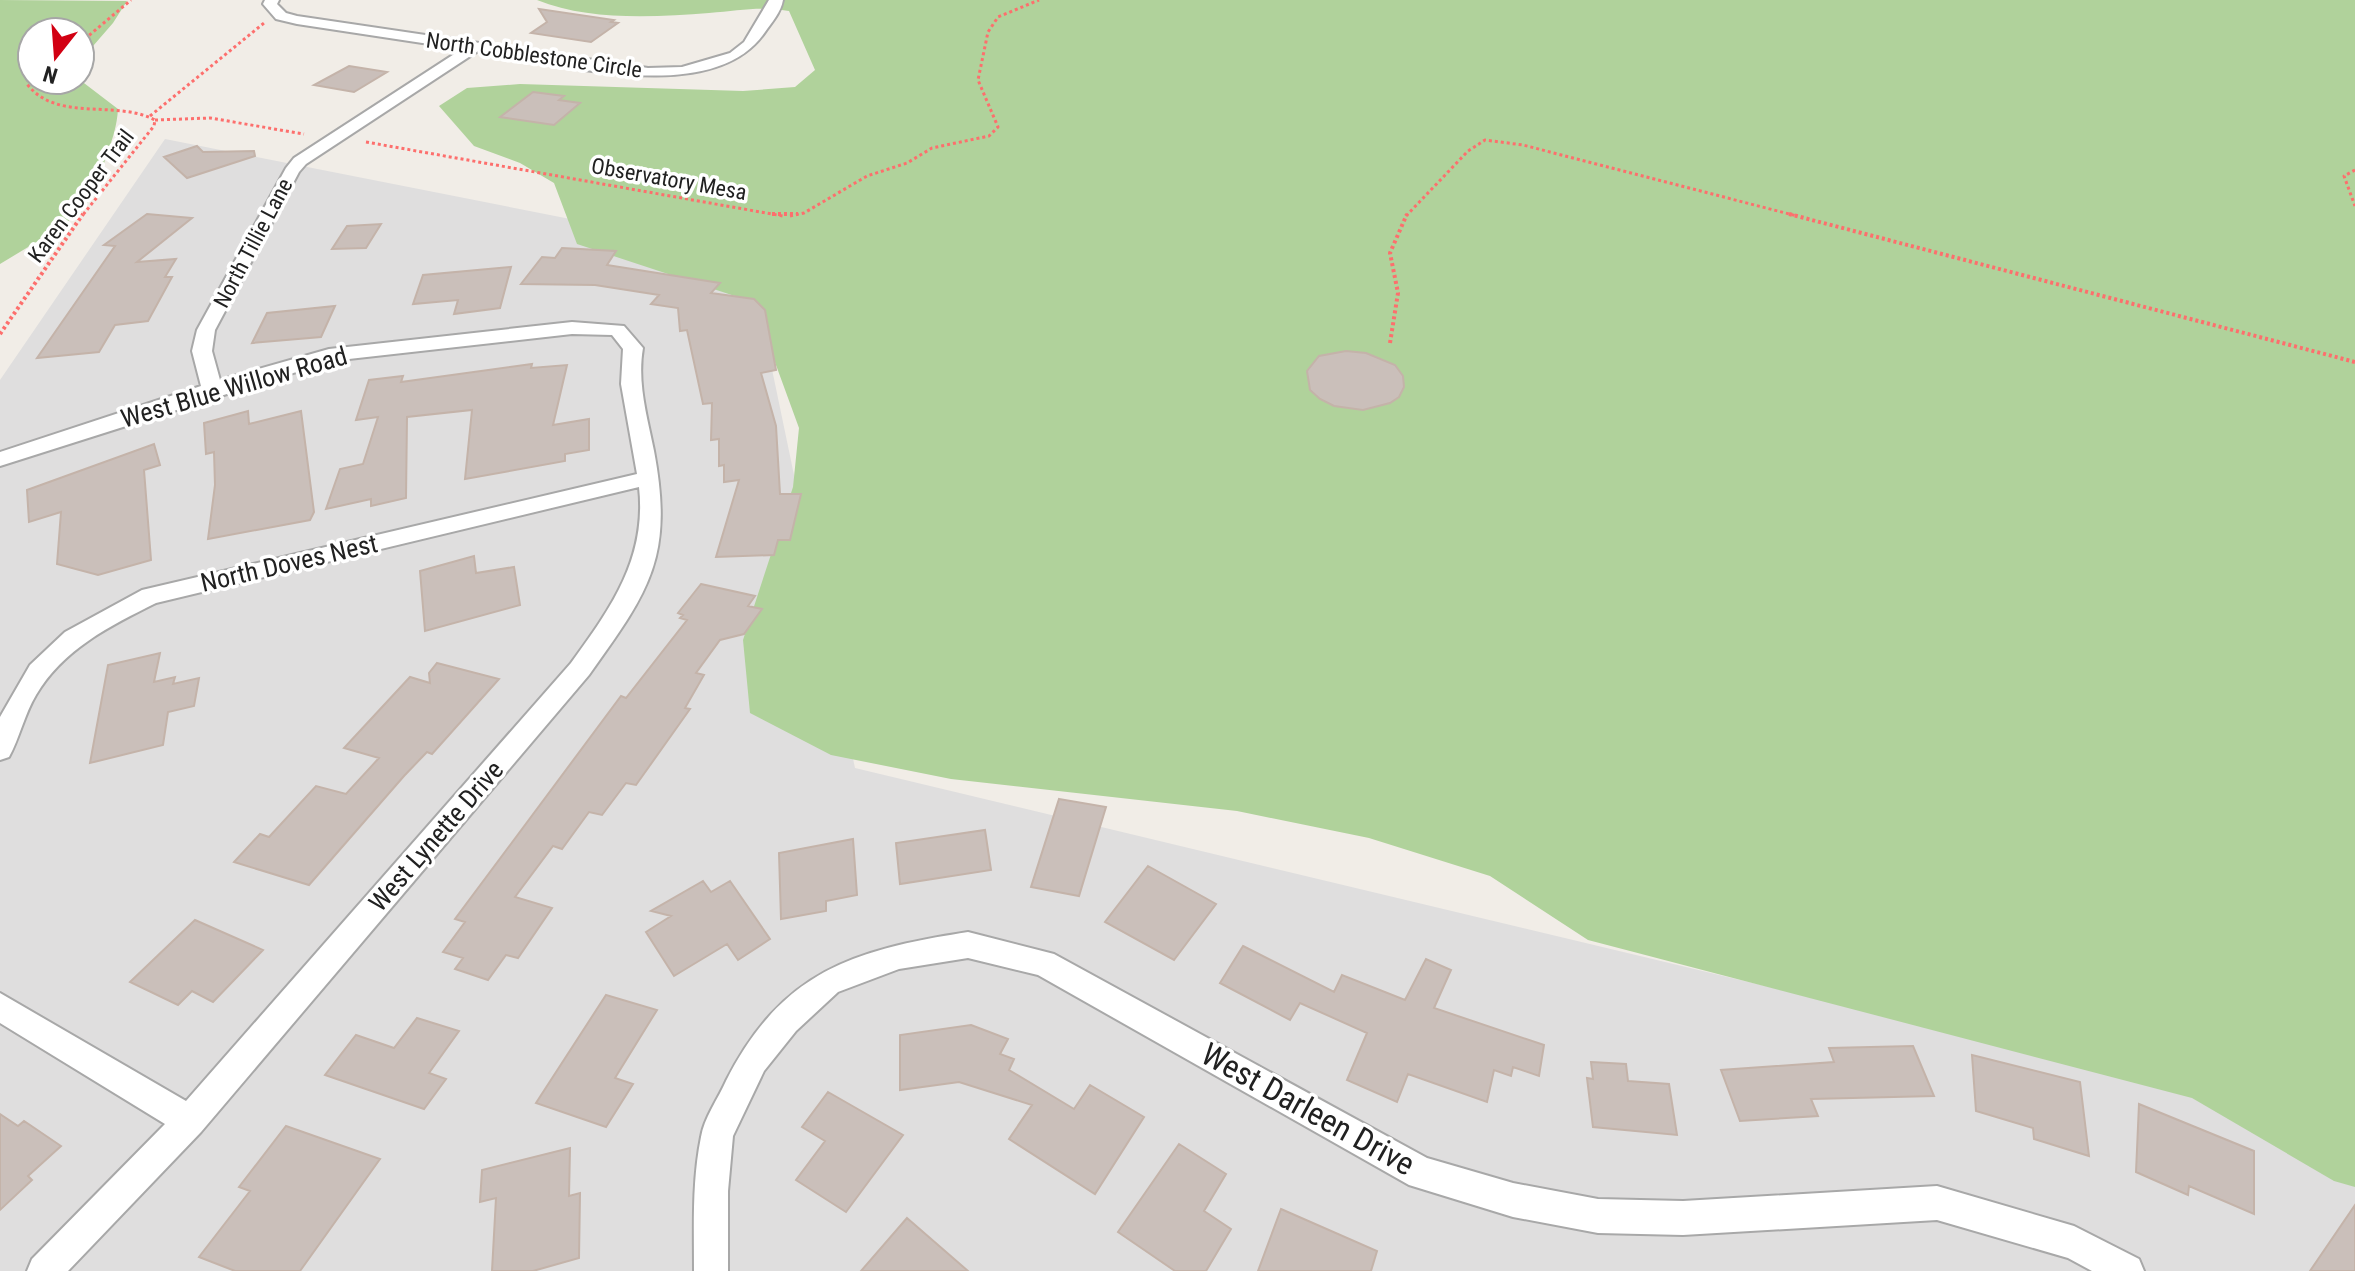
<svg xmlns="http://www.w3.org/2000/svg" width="2355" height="1271" viewBox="0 0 2355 1271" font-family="'Roboto Condensed',sans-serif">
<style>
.residential{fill:#dfdede}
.forest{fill:#b0d29b}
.building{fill:#cabfba;stroke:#c4b3a9;stroke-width:2}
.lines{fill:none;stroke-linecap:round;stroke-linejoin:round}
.minor-casing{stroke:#a8a8a8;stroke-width:4}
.path-far1{stroke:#fd6f6d;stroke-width:3;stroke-dasharray:3 3;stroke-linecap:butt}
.path{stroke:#fd6f6d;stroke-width:4;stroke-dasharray:3 3;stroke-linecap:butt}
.minor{fill:#fff;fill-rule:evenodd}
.labels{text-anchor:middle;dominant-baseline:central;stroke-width:7;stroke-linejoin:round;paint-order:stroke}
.far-street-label{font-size:22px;fill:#212121;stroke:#fff}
.street-label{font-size:26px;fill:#212121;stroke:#fff}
.near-street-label{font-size:32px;fill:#212121;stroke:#fff}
</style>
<rect width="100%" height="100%" fill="#f1ede7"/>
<path class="residential" d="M165,139L748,254L855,768L2224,1096L2355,919V1271H0V380Z"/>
<path class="forest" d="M0,0L127,1L113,23L80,61V32H32V80H80L118,109C116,142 101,159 98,193L63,226L0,264Z
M537,0H2355V1187L2334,1181L2192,1098L1588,940L1490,876L1369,838L1237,811L951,779L831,755L750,713L743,640L793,487L799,428L753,302L577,244L554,183L520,163L474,146L439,106L467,88L520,84L743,91L795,87L815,70L789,11C758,6 739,11 709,13C655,17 588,21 537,0Z"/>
<path class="building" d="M539,9L614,20L611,22L618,23L591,42L531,33L547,22Z
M349,66L387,72L354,92L314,85Z
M533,92L564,96L559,100L580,103L554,125L500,117Z
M197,146L203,152L254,151L255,156L187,178L164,157Z
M147,214L192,218L137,262L176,259L165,277H172L148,321L115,325L99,352L37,358L115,246L104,245Z
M381,224L366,248L332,249L347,226Z
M562,248L616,251L607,265L720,283L711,293L754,299L765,310L776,370L761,373L776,426L780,494H801L790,540H778L774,555L716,557L739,480L724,482V465L719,466V439L711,440L712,403L703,404L687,330L680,331L678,308L651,304L659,295L595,285L521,284L542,257L555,258Z
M511,267L500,308L454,314L458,300L413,304L423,275Z
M335,306L321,337L252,343L267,313Z
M1346,351L1366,353L1395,365L1403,376L1404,387L1399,397L1390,403L1363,410L1334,406L1320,399L1310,390L1307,371L1319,356Z
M532,364L531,368L567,365L553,425L589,419V450L565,454V461L465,479L472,410L407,417L406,498L371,506V499L326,509L340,469L363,464L378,417L356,420L369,380L403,376L401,382Z
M248,411L249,424L301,411L314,512L310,520L208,539L215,485L214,452L206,454L204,423Z
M154,444L160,465L144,470L151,560L98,575L57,564L61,512L29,522L27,490Z
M474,556L476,573L514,567L520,605L425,631L420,571Z
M701,584L755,596L748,606L762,609L744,634L720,640L696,673L704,675L685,708L690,709L636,785L626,783L602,815L589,812L562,849L553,846L515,897L552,908L518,958L506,955L488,980L455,969L463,958L443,952L465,922L455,919L621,696L626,698L687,620L680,618L683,615L678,613Z
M160,653L154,682L175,677L173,684L199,678L194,706L168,712L163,745L90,763L108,665Z
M437,663L499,679L432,754L427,752L404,776L309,885L234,862L260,834L269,837L316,786L346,794L379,758L344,748L410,677L430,683L429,673Z
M1059,799L1106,807L1079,896L1031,887Z
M985,830L991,870L900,884L896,843Z
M853,839L857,895L826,901V911L781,919L779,853Z
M1148,866L1216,904L1174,960L1105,922Z
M703,881L711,892L730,881L770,939L738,960L727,944L674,976L646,932L671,916L651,911Z
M195,920L263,950L213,1002L192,991L178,1005L130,982Z
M1243,946L1334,992L1342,975L1405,1000L1426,959L1451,970L1434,1008L1544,1045L1539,1076L1513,1067L1511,1076L1494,1070L1487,1102L1408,1074L1397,1102L1347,1080L1367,1033L1300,1003L1290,1020L1220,983Z
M606,995L657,1010L615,1078L633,1084L606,1127L536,1103Z
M417,1018L459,1031L429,1073L446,1079L424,1109L325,1075L356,1035L394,1048Z
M971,1025L1008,1039L1000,1054L1014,1059L1009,1070L1074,1109L1090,1085L1144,1117L1095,1194L1009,1139L1032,1105L959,1082L900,1090V1035Z
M1913,1046L1934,1096L1811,1099L1818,1116L1740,1121L1721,1070L1834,1062L1829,1048Z
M1972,1055L2080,1082L2089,1156L2034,1139L2033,1128L1976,1111Z
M1591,1062L1626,1064L1628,1081L1669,1084L1677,1135L1593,1127L1587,1078L1593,1079Z
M828,1092L903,1135L846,1212L796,1180L825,1141L802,1127Z
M2139,1104L2254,1151V1214L2189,1186L2188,1195L2136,1172Z
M0,1114L18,1126L24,1121L61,1146L28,1176L32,1180L0,1210Z
M286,1126L380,1159L300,1271H235L199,1257L250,1191L239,1187Z
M1179,1144L1226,1174L1204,1211L1231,1229L1206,1271H1175L1118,1232Z
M570,1148L569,1196L580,1193L579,1258L533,1271H492L496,1198L480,1202L482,1170Z
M2355,1205V1271H2310Z
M1281,1209L1377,1251L1371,1271H1258Z
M907,1218L968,1271H861Z"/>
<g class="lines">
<defs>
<path id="minor" d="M265,0H279L277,4L286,13L297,16L648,68L682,67L730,53L744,42L769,0H783C781,12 772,22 765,32C713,109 556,63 478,51L306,164L299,172L215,330L212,351L220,380L329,349L572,322L624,326L643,348C637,383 647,416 654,451C674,558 649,591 589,675L201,1132L68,1271H27L32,1259L165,1124L0,1023V993L186,1101L571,663C611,608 647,558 639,487L156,603C110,626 63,649 36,695C24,715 20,737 9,757L0,760V717L30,665L65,632L142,590L637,474L621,384L623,349L612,335L572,334L331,361L0,466V452L201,386L192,351L197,330L286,168L294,158L462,49L297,24L276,19L263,4Z
M968,932L1054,954L1427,1158L1513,1183L1598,1199L1683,1201L1937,1186L2074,1226L2139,1259L2144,1271H2092L2068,1258L1937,1220L1683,1235L1598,1233L1513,1217L1409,1185L1038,975L968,958L899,969L838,992L796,1031L764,1071L733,1136L728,1191V1271H694C694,1226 692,1181 701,1137C704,1118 718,1099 726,1081C782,971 853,950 968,932Z"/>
</defs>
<use href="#minor" class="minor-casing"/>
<path class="path-far1" d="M80,43L131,0
M32,74L27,84C57,123 115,99 155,120L154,126L82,216
M150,116L264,23
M155,120L210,118L304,134
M366,142L783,216
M2355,170L2344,176L2355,206
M790,216L804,213L867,176L907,163L932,148L989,136L998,127L978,80L988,32L998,17L1039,0
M1406,216L1468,151L1485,140L1523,145L1797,216"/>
<path class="path" d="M772,214H798
M1789,214L2355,362
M0,334L83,214
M1390,343L1398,293L1390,253L1407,214"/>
<use href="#minor" class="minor"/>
</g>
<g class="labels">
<g class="far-street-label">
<text transform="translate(534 55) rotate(8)">North Cobblestone Circle</text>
<text transform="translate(669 179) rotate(10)">Observatory Mesa</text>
<text transform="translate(81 196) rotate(-53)">Karen Cooper Trail</text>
<text transform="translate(253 243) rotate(-62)">North Tillie Lane</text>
</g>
<g class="street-label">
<text transform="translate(234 387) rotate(-16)">West Blue Willow Road</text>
<text transform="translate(289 563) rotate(-13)">North Doves Nest</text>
<text transform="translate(436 836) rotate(-49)">West Lynette Drive</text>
</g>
<g class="near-street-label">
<text transform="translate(1308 1109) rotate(29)">West Darleen Drive</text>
</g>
</g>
<g transform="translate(56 56) rotate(197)"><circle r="38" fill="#ffffff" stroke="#a6a6a6" stroke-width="2"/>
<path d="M0-6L14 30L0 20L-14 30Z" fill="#d20012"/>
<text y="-12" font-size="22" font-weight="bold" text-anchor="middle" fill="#212121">N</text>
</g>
</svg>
